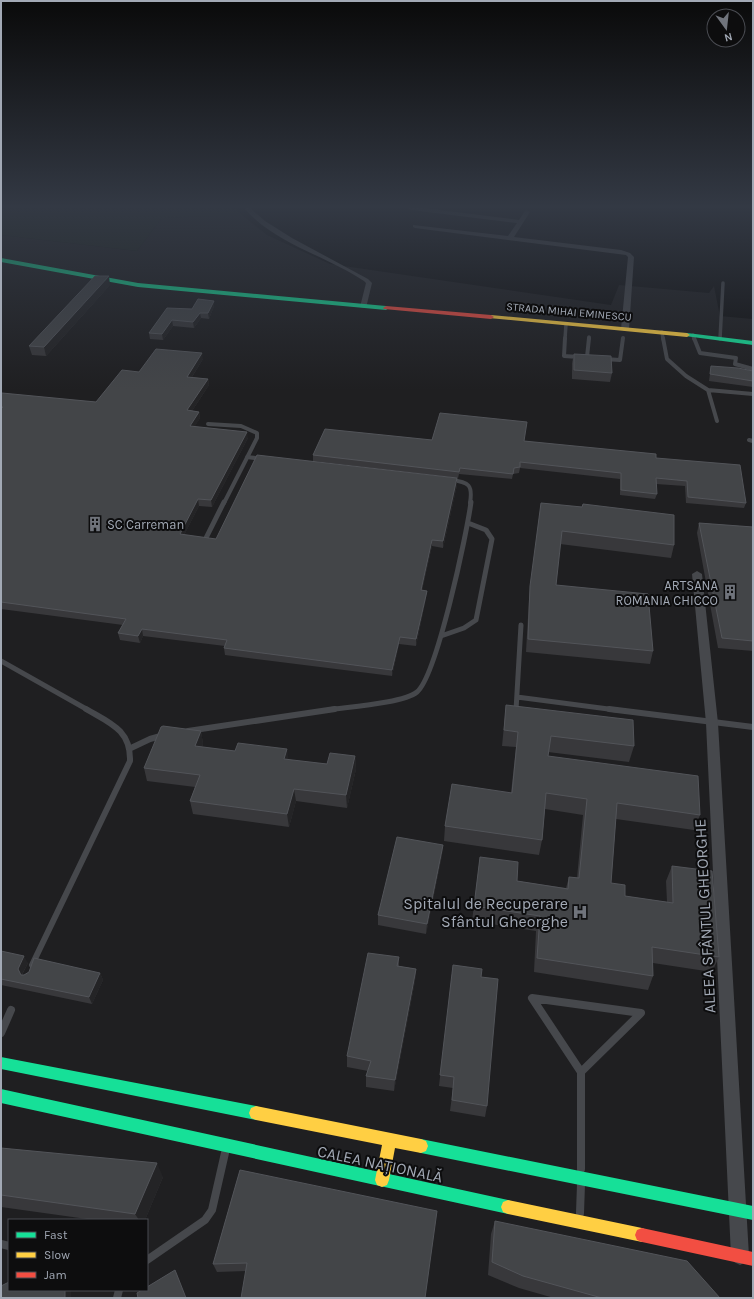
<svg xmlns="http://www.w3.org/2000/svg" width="754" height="1299" viewBox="0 0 754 1299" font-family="Karla,sans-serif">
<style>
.built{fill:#1f1f21;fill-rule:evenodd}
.green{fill:#1c231d}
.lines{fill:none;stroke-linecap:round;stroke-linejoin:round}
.lane-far4{stroke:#46484c;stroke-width:3.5}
.lane-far3{stroke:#46484c;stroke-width:4}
.lane-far2{stroke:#46484c;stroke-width:5}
.lane-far1{stroke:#46484c;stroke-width:6}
.lane{stroke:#46484c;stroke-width:8}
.street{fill:#46484c;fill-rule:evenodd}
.fast{fill:#16e098;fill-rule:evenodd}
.slow{fill:#ffcf43;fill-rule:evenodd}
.jam{fill:#f24e42;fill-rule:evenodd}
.wall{fill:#38383b}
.shaded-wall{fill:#242426}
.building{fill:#434548;stroke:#525459}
.labels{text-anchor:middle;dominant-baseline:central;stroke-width:4;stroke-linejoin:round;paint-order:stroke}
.far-street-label{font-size:11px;fill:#a2a9b5;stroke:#0d0d0e}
.poi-label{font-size:13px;fill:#a2a9b5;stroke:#0d0d0e;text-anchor:start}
.near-poi-label{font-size:16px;fill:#a2a9b5;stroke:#0d0d0e;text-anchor:end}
.near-street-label{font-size:16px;fill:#a2a9b5;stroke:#0d0d0e}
</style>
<rect width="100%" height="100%" fill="#121213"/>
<path class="built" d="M242,215L267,235L330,264L611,305L619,285L709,293L714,286L720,316L753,319V1298H1V235L137,251L162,218ZM9,1220H147V1290H9Z"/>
<path class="green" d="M1,208H235L242,215L162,218L137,251L1,235Z"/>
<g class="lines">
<path class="lane-far4" d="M662,332L663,339
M693,335L694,339
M565,339L566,324
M589,339V337
M720,339L723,283"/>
<path class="lane-far3" d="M565,338L564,356L579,357
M663,338L667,359L686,376L708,390L717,421
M694,338L700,353L736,358L735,364L753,369
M587,357L589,338
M604,359L620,360L623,338
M708,390L753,394
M208,424L241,426L257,433V438L224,503
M749,440L753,441
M247,457L263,459
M451,480C469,482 473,485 470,503"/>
<path class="lane-far2" d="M206,538L224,502
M441,636L464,628L476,620L492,539L486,530L468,523
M1,661L88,710
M517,697L616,710
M328,710C347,707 404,703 417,692C437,675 467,533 471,502
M516,710L521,625"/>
<path class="lane-far1" d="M609,709L753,727
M516,712V709
M188,731L335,709
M131,748L150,739L164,735
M32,965L130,761C131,730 110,723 86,709"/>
<path class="lane" d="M532,998L641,1013L581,1072Z
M1,1033L11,1010
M581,1072V1169
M580,1213L581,1184
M1,1244L9,1246
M147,1260L205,1220L212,1210L225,1153
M117,1298L119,1290"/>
<path class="street" d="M244,208H250L265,221L292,238L368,279L372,283L366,308L360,307L366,283L364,281C325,255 275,244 244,208Z
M408,208H424L519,220L525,211L527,210L530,212L514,237L621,250L630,253L634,257L629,329L625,331L621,329L628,257L626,255L415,228L413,227V225L508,236L517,223L411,210Z
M697,571L702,574L718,723L749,1256L746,1262L740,1265L734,1262L731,1256L706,723L692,574Z"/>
<path class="fast" d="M1,258L138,283L386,306L389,308L386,310L138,287L1,262Z
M687,333L753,341V345L685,336L684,335Z
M1,1057L256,1106L261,1108L263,1113L261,1118L256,1120L1,1069Z
M1,1089L508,1200L513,1202L515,1207L513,1212L508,1214L1,1103Z
M421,1139L753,1206V1220L421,1153L416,1151L414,1146L416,1141Z"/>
<path class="slow" d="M491,315L687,333L690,335L687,337L489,318V316Z
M256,1106L421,1139L426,1141L428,1146L426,1151L421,1153L395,1148L389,1180L387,1185L382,1187L377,1185L375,1180L382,1145L256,1120L251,1118L249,1113L251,1108Z
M508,1200L642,1228L647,1230L649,1235L647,1240L642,1242L508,1214L503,1212L501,1207L503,1202Z"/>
<path class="jam" d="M386,306L491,315L494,317L491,319L384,309L383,308Z
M642,1228L753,1252V1266L642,1242L637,1240L635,1235L637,1230Z"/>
</g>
<path class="wall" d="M110,285L46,356L32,355L29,346Z
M214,306L209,319L201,318L194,328L173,326L163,340L150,339L149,333L192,309Z
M574,354L612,373L610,382L572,379V363Z
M203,359L192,377L208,379L209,385L192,411L199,412L200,418L194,427L248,438L212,507L199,506L184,535L216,539L457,485L443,548L432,546L422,590L427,591L426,598L416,646L399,644L392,676L225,655L224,648L225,646L143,636L140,643L120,640L118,633L123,625L1,609V394L96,402L139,372Z
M711,366L753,371V387L709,381Z
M432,440L524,441L656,458L746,503L744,508L686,503L685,486L656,484L657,494L655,499L620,495V479L520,468L519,473L513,474L512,479L459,474L458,478L313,461V455Z
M541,503L674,545L671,558L560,544L556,585L653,651L650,664L526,652L529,599Z
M699,523L753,527V651L718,648L697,533Z
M506,705L634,746L629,762L548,752V756L700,815L694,830L616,819L611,883L625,896L667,902L666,881L672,866L719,957L712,972L653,963V976L648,990L534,972L536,931L472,921L480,857L517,881L566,888L569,877L577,878L583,815L545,809L542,840L539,855L444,841L445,826L511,793L516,747L502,746Z
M201,731L203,744L202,747L288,760L327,764L355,756L356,769L347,808L296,801L289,827L193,814L190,801L195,787L147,781L144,768Z
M443,845L442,855L426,934L378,925V915Z
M1,951L28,963L22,975L100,973L103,980L92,1004L1,985Z
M399,957V966L416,969L415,981L394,1091L366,1087V1076L368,1071L347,1067V1056Z
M453,965L481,977L487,1106L485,1117L450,1111L453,1088L439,1086Z
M1,1148L163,1177L145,1220H94L1,1207Z
M240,1170L425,1298L246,1271L217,1272L213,1264Z
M495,1221L720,1298H554L519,1288L488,1275L491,1234Z"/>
<path class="shaded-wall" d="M109,276L110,285L46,356L44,347Z
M214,301V306L209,319L208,313Z
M200,313L201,318L194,328L193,322Z
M172,320L173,326L163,340L162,334Z
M202,353L203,359L188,383L187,377Z
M208,379L209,385L188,417L187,410Z
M199,412L200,418L191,433L190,426Z
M247,432L248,438L212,507L211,500Z
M457,478V485L443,548V541Z
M198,499L199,506L181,541L180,534Z
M432,540V546L420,597L421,590Z
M427,591L426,598L416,646V639Z
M142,629L143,636L140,643L138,636Z
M400,637L399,644L392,676V670Z
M201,731L203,744L197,759L195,746Z
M287,749L289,762L284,759Z
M355,756L356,769L347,808L346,795Z
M294,789L296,801L289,827L287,814Z
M443,845L442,855L426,934L427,924Z
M24,956L28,963L21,976L18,969Z
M416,969L415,981L394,1091L395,1080Z
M100,973L103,980L92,1004L89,997Z
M157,1163L163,1177L145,1220H139L135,1214Z
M175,1270L179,1278L187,1298H186Z
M65,1290H71V1298H65Z"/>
<path class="building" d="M95,276H109L44,347L29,346Z
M198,299L214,301L208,313H200L193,322L172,320L162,334L149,333L167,308L192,309Z
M156,349L202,353L187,377L208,379L187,410L199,412L190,426L247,432L211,500L198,499L180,534L216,539L257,455L457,478L443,541L432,540L421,590L427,591L416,639L400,637L392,670L224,648L227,640L142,629L138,636L118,633L126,619L1,602V409L3,407H1V394L2,393L96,402L122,370L139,372Z
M574,354L611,356L612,373L574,370Z
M711,366L738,368L753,371V381L710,374Z
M440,413L527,422L524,441L656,454V458L740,465L746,503L688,497L687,481L656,478L657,494L621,490V473L520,462V467L514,468L513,474L460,468L459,472L313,455L325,429L432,440Z
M541,503L582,507L583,504L674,515V545L562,531L556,585L648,594L653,651L528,639L530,586Z
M699,523L753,527V641L722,638Z
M506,705L633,720L634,746L551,736L548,756L698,776L700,815L617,803L611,883L625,885V896L673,903L672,866L712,871L719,957L652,947L653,976L537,958L540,916L474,906L480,857L518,862L517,881L568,889L569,877L579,878L587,799L546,793L542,840L445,826L452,784L512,793L518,732L504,730Z
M163,726L201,731L195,746L235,751L238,743L287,749L284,759L327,764L330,753L355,756L346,795L294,789L287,814L190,801L200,775L144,768L161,727Z
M397,837L443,845L427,924L378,915Z
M1,951L24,956L18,969L21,975H24L29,972L34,958L100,973L89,997L1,979Z
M368,953L399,957L397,966L416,969L395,1080L366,1076L371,1061L347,1056Z
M453,965L482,969L481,977L498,979L487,1106L452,1100L454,1077L440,1075Z
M1,1148L157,1163L135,1214L1,1195Z
M240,1170L437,1211L425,1298H241L247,1263L213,1264Z
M495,1221L687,1261L720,1298H602L523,1276L492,1262Z
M175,1270L186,1298H138L137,1293L142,1290H147V1287Z
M9,1282V1290H65V1298H1V1286Z"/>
<linearGradient id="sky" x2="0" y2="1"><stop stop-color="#0a0a0a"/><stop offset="0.53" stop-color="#333944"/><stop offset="1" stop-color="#333944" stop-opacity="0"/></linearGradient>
<rect width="754" height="390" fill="url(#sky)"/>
<defs>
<symbol id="building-bare" viewBox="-9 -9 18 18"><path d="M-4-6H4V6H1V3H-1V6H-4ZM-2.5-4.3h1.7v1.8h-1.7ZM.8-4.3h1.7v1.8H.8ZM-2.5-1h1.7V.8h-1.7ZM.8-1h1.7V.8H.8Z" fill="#70747c" stroke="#0d0d0e" stroke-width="2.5" paint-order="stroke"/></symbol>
<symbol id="hospital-bare" viewBox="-9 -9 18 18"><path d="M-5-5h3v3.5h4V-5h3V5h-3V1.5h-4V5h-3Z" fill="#70747c" stroke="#0d0d0e" stroke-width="2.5" paint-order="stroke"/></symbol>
</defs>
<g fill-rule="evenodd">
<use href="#building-bare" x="84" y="513" width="22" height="22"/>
<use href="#building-bare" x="719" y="581" width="22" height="22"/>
<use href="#hospital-bare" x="569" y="901" width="22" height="22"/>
</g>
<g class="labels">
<g class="far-street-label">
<text transform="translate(569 312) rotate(5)">STRADA MIHAI EMINESCU</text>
</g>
<g class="poi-label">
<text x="107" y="524">SC Carreman</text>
<text x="718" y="585" text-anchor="end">ARTSANA<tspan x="718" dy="15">ROMANIA CHICCO</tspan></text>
</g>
<g class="near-poi-label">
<text x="568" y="903">Spitalul de Recuperare<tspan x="568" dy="18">Sfântul Gheorghe</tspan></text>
</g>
<g class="near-street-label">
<text transform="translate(705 916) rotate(-93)">ALEEA SFÂNTUL GHEORGHE</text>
<text transform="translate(380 1164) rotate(12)">CALEA NAȚIONALĂ</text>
</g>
</g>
<rect width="754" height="1299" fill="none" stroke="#a2a9b5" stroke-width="4"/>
<rect x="8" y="1219" width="140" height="72" fill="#0d0d0e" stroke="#494b51"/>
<rect x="16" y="1232" width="20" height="6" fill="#16e098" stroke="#494b51"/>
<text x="44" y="1239" font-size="12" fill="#a2a9b5">Fast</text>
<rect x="16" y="1252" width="20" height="6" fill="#ffcf43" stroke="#494b51"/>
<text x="44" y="1259" font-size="12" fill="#a2a9b5">Slow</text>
<rect x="16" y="1272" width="20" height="6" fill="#f24e42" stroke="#494b51"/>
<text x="44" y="1279" font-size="12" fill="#a2a9b5">Jam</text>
<g transform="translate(726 28) rotate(165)"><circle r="19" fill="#0d0d0e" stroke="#494b51"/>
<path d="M0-3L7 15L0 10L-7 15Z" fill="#70747c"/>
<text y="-6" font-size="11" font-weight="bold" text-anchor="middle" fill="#a2a9b5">N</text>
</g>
</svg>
